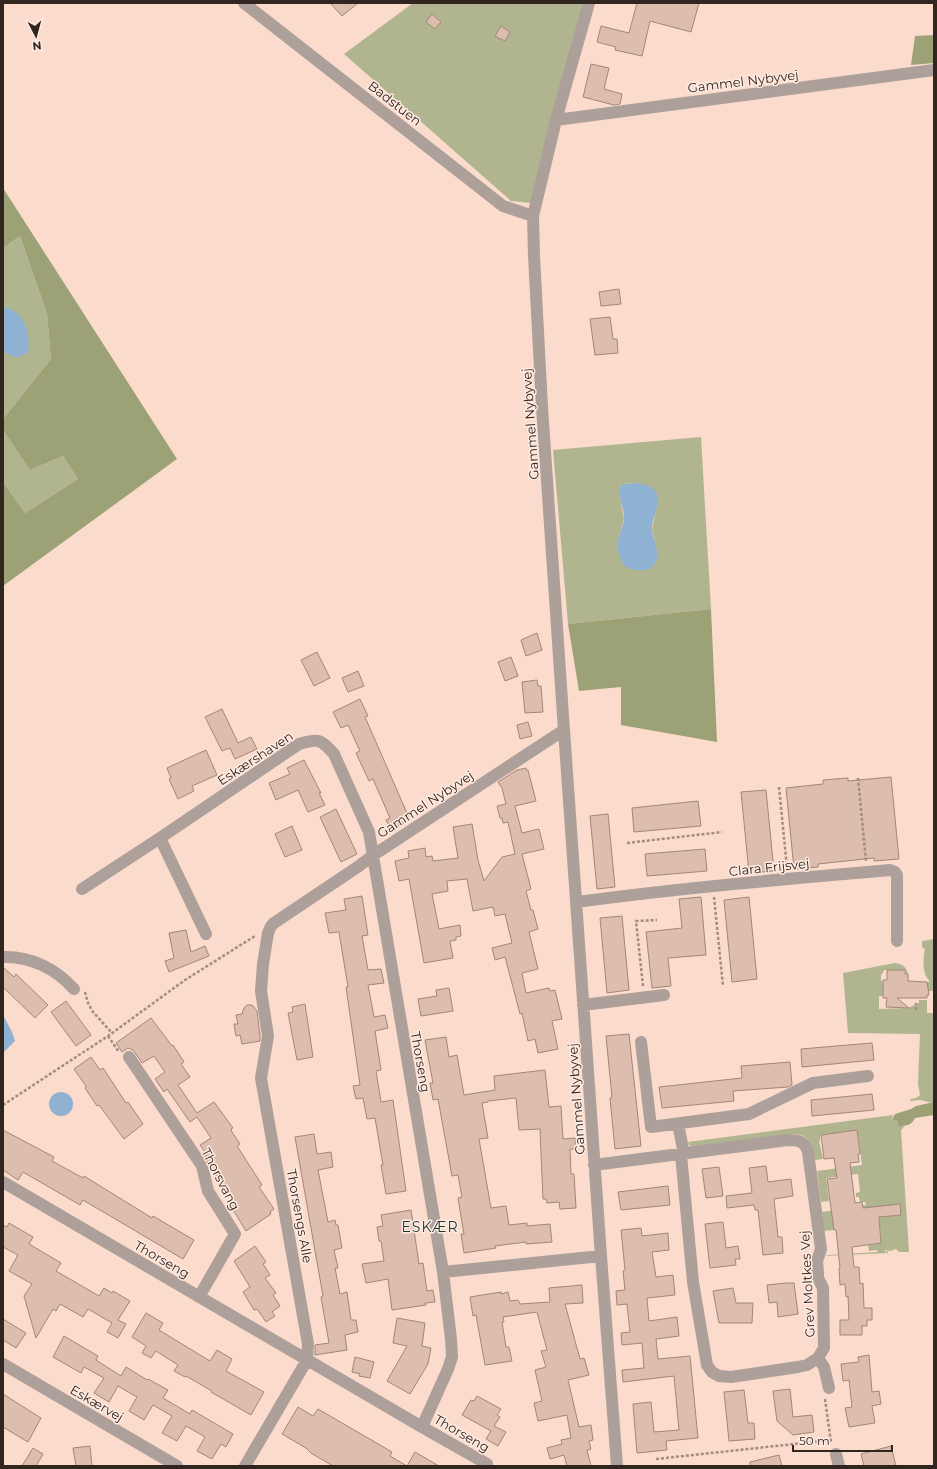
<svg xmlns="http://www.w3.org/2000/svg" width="937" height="1469" viewBox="0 0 937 1469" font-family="Montserrat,sans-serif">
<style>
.green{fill:#b0b590;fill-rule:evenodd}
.forest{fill:#9ca276}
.water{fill:#8fb2d3}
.building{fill:#ddbeae;stroke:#a38677}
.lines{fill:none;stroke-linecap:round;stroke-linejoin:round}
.path{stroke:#a38c80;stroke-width:2.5;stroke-dasharray:3 2;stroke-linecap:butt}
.minor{stroke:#ad9f99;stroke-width:12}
.labels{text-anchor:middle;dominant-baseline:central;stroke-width:3;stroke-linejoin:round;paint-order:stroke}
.street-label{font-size:13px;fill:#31251f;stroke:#ffebe1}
.neighbourhood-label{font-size:14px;letter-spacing:1px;fill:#143736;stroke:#ffebe1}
</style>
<rect width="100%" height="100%" fill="#fbdbcb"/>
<path class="green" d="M413,3H583L531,203L511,201L344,54Z
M20,236L47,314L51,359L3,419V248Z
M3,430L30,470L63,456L78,479L25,513L3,482Z
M701,437L711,609L568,624L553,450ZM638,483L657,495V504L652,529L657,552L618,540L624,519L619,493V488L623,484Z
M934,939V1102L933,1103L920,1100L911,1101L910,1099L916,1098L920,1095L918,1084L920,1034L848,1033L843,973L895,963C902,964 907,967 908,974H906V970H884L883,973L881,975V981L883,982V996H879V1009L908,1008L919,1003V1000H927V1013H933L934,991H927V982H929V980C922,974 923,958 925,949L922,947V941Z
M893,1115L892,1120L898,1121L899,1124L904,1127L901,1130L909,1252H899L896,1249L890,1251L885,1250V1252L888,1251V1253L825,1256L829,1255L878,1252L876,1250L869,1251L868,1245L877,1244V1238H881L879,1214L892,1213L893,1216L901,1215L900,1204L834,1223V1230L824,1231L822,1212L866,1205L865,1202H860L859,1197H856V1193L860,1192L858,1174L826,1178L829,1201L821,1202L817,1171L862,1165L857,1130L820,1136V1141H819L823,1159L815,1160C813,1144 809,1134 792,1134L693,1147L689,1145L688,1142Z"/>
<path class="forest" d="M934,35V63L911,65L915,36Z
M3,188L177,459L3,586V482L25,513L78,479L63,456L30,470L3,430V419L51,359L47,314L20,236L3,248Z
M711,609L717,742L621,725V687L579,691L568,624Z
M934,1102V1115L915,1118C911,1126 906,1126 898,1126V1121L892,1120L895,1114L911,1109L916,1106Z"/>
<path class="water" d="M3,307C24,310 31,333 28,352C19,359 12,358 3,351Z
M638,483C644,485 651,485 655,491C663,502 651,518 652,530C653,541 662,554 654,565C650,571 643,570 637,570C631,570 625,568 622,562C615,548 617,541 622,527C623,524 624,521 624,518C624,508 618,498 619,488L623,484Z
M3,1015L12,1032L15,1041L5,1051H3Z
M49 1104a12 12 0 1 1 24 0a12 12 0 1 1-24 0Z"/>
<path class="building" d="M330,3H358L342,16Z
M637,3H699L691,32L650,21L642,56L615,50L616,47L597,42L601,26L629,33Z
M432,14L441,22L435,29L426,22Z
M501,26L510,32L505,41L495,36Z
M591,64L609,68L604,89L622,94L620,104L614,105L583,97Z
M619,289L621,304L601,306L599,292Z
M610,317L613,339H617L618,353L595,355L590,319Z
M537,633L542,650L526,656L521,640Z
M317,652L330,678L314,686L301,660Z
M511,657L518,676L505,681L498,662Z
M358,671L364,686L348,692L342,678Z
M537,680L538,686H541L543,712L525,713L522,682Z
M360,699L368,716L365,717L410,820L391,829L386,820L390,818L373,779L369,781L356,753L360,751L348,725L341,728L333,712Z
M222,709L238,743L251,737L257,749L235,759L230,748L222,751L205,717Z
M528,722L532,736L520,739L517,725Z
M206,750L217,775L192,786L194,791L178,799L169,779L171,778L167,768Z
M304,760L321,793H319L325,805L308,812L298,790L276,800L269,783L290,774L287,768Z
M526,768L527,771L528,770L536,801L515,806L522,833L539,829L544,849L522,854L531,889L526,891L531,910H533L538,929L529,932L538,969L522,973L526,993L549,988L550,991L555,990L562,1019L552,1021L558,1049L538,1053L535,1039L528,1041L522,1013L520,1014L514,991L505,957L495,960L492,948L512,943L505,914L495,916L493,907L473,911L467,879L447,881L448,891L432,894L439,929L460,925L461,936L456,937V940L450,941L453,958L424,963L409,879L399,881L395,861L409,858L408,851L425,848L426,857L432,856L433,861L458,858L453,827L472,824L478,860L484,881L502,857L515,854L508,822L503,823L502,818H500L497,806L506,804L502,788L498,782L517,770Z
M891,777L899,859L874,861V858L818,864V867L794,869L786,788L823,784V780L848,778V781Z
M766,790L774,871L749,873L741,792Z
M698,801L701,826L634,832L632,808Z
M336,809L357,854L341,862L320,817Z
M608,814L615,887L597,889L590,816Z
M292,826L302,850L285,857L275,834Z
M705,849L707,871L647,876L645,854Z
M362,896L368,935L362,936L368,970L381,969L384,983L368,985L374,1017L385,1015L388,1028L375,1031L381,1070L376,1071L381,1102L393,1100L406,1191L386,1194L381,1165H383L375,1118L367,1119L363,1098L356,1099L353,1086L360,1085L346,987H348L339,932L329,933L325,913L346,910L344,899Z
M701,897L706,955L668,958L671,986L652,988L646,932L682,928L679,899Z
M749,897L757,979L732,982L724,900Z
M622,916L629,990L607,993L600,918Z
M186,930L191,952L205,946L209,956L169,972L165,961L174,958L169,933Z
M3,967L14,977L16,974L48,1005L35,1018L3,987Z
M887,970H905V974H908V981L927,982L929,995H927V998H897L909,1008L886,1007L887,998H883V980H887Z
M449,988L453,1011L421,1016L418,999L437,996L436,990Z
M66,1001L91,1035L76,1046L51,1012Z
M305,1004L313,1057L297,1060L288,1013L293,1012L292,1007Z
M247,1005H252L257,1011L260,1036V1041L242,1044L240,1035L236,1036L234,1024H238L236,1015L242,1014L244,1008Z
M151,1018L172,1046L173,1045L184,1062L181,1064L190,1077L178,1085L197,1113L214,1102L233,1128L231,1129L232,1132L240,1144L237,1146L262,1185L259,1187L274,1209L270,1212L271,1214L246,1231L229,1203L234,1200L210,1167L205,1156L207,1155L200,1145L211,1138L197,1117L190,1122L167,1089L164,1092L155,1079L165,1072L154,1056L142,1063L133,1050L128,1048L122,1052L116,1043Z
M629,1034L641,1146L615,1149L610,1098L612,1097L606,1036Z
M446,1037L449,1057L457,1055L464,1095L495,1090L494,1076L545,1070L549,1107L561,1106L563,1139L575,1138L576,1149H570L571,1174H574L576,1208L560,1209L559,1202L547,1203L546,1199H543L540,1129L519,1130L516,1098L488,1101V1102L482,1103L488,1138L479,1139L491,1208L506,1206L509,1225L527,1223V1226L550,1224L552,1242L526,1244V1242L495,1246L496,1248L464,1253L461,1234H464L458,1198L462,1197L458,1175L452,1176L438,1099L433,1100L430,1083H433L425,1040Z
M872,1043L874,1060L802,1067L801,1049Z
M91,1057L100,1070L103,1068L126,1103L128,1102L143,1124L124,1139L99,1105L97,1106L85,1088L86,1086L74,1069Z
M790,1062L792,1085L788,1087L733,1091L734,1101L662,1108L659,1087L742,1078L741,1066Z
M872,1094L874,1110L812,1116L811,1100Z
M3,1130L54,1157L52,1161L83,1178L84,1176L152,1218L153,1216L194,1240L183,1259L83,1200L80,1205L23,1172L18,1180L3,1170Z
M857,1130L860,1154H858L859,1162L850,1163L855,1203L862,1202L863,1208L900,1204L901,1215L879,1217L881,1243L852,1247L854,1267H859L860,1284L863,1283L864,1308H872V1320H867V1326H862V1335H840V1320H849L848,1296L846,1297L845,1284L840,1285L839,1268H840L836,1230H834L827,1179L837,1178L834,1158L824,1159L821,1135Z
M314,1134L317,1154L331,1152L333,1167L318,1170L328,1222L335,1220L336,1225H338L342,1248L334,1250L338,1268H335L340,1294L347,1292L351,1320H356L358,1332L345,1335L347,1350L315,1355V1345L329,1343L321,1297L323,1296L295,1137Z
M766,1166L768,1182L791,1179L793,1196L774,1199L778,1237H782L783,1253L763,1255L758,1210H755L754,1205L727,1208L726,1196L752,1193L749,1168Z
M719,1167L723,1196L706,1198L702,1169Z
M668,1186L670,1205L621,1210L618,1192Z
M411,1210L419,1264L423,1263L427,1291L433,1290L435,1302L425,1303L426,1305L392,1310L388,1279L366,1283L362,1264L384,1261L381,1241H379L377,1227L383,1226L381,1215Z
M723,1222L726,1248L738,1246L740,1259H735L736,1265L710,1268L705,1224Z
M9,1223L33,1237L29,1244L61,1263L56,1271L99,1296L104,1288L112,1293L113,1291L130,1301L118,1320L126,1324L118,1338L107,1332L112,1323L88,1309L83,1317L60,1304L56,1311L53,1309L36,1338L24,1296L32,1284L9,1271L18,1255L3,1247V1225L7,1227Z
M641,1228L642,1236L668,1233L669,1250L652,1252L656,1277L673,1275L675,1295L647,1298L649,1321L677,1317L679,1336L656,1339L658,1359L690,1356L698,1438L666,1441L667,1450L637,1453L633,1404L651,1402L654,1432L679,1430L674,1376L623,1382L622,1370L644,1368L642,1343L622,1345L621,1333L630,1332L627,1304L617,1305L616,1291L625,1290L623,1271L625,1270L621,1230Z
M255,1246L266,1262L263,1264L270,1275L265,1278L276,1293L273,1295L280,1306L272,1312L275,1316L266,1322L257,1309L254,1310L243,1292L250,1287L234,1261Z
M786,1283H794L798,1314L778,1317L777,1302L769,1303L767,1285Z
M582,1285L583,1303L565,1304L580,1359L584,1358L589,1375L568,1380L579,1427L591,1425L593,1440L589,1441L591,1449L587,1450L591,1466H567L564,1455L550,1459L547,1448L562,1444L561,1440L571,1438L567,1415L538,1421L534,1403L542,1401L535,1370L546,1367L541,1351L547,1350L537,1312L503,1317L504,1322H502L506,1347H509L512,1361L485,1365L476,1315L473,1316L470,1297L501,1292V1294L508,1292L510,1301L518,1300L520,1304L550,1302L549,1288Z
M733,1288L736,1303H753L752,1323H719L713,1291Z
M146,1313L163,1323L159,1330L210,1361L217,1350L232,1359L226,1371L264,1392L251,1415L211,1392L212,1391L186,1376L185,1377L174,1371L178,1365L156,1351L151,1358L142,1353L146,1346L132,1337Z
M397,1318L425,1323L422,1346L431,1348L428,1364L410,1394L387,1381L407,1346L393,1343Z
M3,1319L26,1333L16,1348L3,1340Z
M64,1336L98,1356L96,1360L121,1376L126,1367L147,1380L148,1379L168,1390L163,1398L190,1414L192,1410L233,1434L226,1447L221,1444L212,1459L197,1451L205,1437L186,1426L177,1441L162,1433L172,1416L153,1405L144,1420L129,1411L137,1397L118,1386L109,1402L94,1393L104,1378L84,1367L81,1373L53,1357Z
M869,1355L872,1392L879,1391L881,1404L872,1406L875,1423L849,1427L845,1408L852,1407L849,1380L843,1381L841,1364L859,1362L858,1357Z
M355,1357L374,1362L370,1378L359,1376L360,1374L352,1372Z
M790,1389L793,1417L812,1415L814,1432L793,1435L777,1421L773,1391Z
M744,1390L748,1423H754L755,1439L729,1441L724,1392Z
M3,1394L41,1418L28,1442L3,1427Z
M477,1396L501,1409L497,1415L500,1417L494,1426L506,1432L498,1446L486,1439L491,1431L462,1415L471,1400L474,1401Z
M298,1407L313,1416L318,1409L392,1452L390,1456L407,1466H333L311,1453L306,1448L282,1434Z
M90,1446L92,1466H76L73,1448Z
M891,1446L896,1466H864L861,1454Z
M33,1448L43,1454L36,1466H22Z
M415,1452L439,1466H407Z
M779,1455L782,1466H750V1462Z"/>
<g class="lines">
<path class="path" d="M858,778L866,861
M779,787L787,868
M627,843L722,832
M714,897L723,986
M643,986L636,921L657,920
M85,992L88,1003L93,1012L112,1033
M916,1010V1003
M108,1036L119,1052
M3,1105L108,1036L185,980L255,936
M825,1399L831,1442
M656,1459L831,1440"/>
<path class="minor" d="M244,3L503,206L533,216
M589,3L556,120L533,216L534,256L542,407L564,730L601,1256L617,1466
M556,120L934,70
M160,838L206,934
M82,889L160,838L299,744C318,738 321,739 334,754L369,832L443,1272L601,1256
M577,902C681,888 785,879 890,870L895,872L897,875V941
M3,957C31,956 56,969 74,989
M583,1005L664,995
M641,1042L651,1127L749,1114L813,1083L868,1076
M129,1057L202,1166L208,1191L235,1234L199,1297
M678,1124L684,1154
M594,1165L788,1140C798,1140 805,1141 808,1152L821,1249L817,1261L818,1273V1278L823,1288L824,1348L818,1358L807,1365L798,1367L731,1377L719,1376L712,1372L707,1365L693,1282L681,1155
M3,1182L422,1427
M443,1272L451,1339L452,1357L448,1369L422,1427L487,1464
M818,1358L824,1367L829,1388
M3,1364L177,1466
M836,1454L839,1466
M245,1466L307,1360L308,1344L261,1078L268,1036L261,991L263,964L268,933L271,926L274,923L359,866L372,856L564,730"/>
</g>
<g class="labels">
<g class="street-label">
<text transform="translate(743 81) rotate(-7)">Gammel Nybyvej</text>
<text transform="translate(395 103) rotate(38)">Badstuen</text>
<text transform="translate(530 424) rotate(-94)">Gammel Nybyvej</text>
<text transform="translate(255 758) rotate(-33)">Eskærshaven</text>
<text transform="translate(425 804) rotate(-33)">Gammel Nybyvej</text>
<text transform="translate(769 867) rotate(-6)">Clara Frijsvej</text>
<text transform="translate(421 1062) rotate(80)">Thorseng</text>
<text transform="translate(576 1099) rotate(-94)">Gammel Nybyvej</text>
<text transform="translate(221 1179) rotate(63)">Thorsvang</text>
<text transform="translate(300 1216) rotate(80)">Thorsengs Alle</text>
<text transform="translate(162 1259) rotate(30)">Thorseng</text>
<text transform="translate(807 1284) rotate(-93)">Grev Moltkes Vej</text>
<text transform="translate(97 1403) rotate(30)">Eskærvej</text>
<text transform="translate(462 1433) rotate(30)">Thorseng</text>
</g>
<g class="neighbourhood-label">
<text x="430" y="1227">ESKÆR</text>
</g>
</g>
<rect width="937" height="1469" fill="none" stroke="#31251f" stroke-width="8"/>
<g transform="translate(36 36) rotate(174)" stroke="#ffebe1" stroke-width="3" paint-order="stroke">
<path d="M0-3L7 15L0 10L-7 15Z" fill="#31251f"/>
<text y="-6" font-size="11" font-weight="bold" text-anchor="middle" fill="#31251f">N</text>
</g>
<path d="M793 1445v6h99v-6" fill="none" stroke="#31251f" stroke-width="2"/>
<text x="799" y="1445" font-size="12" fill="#31251f" stroke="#ffebe1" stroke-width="3" paint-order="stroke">50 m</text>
</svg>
